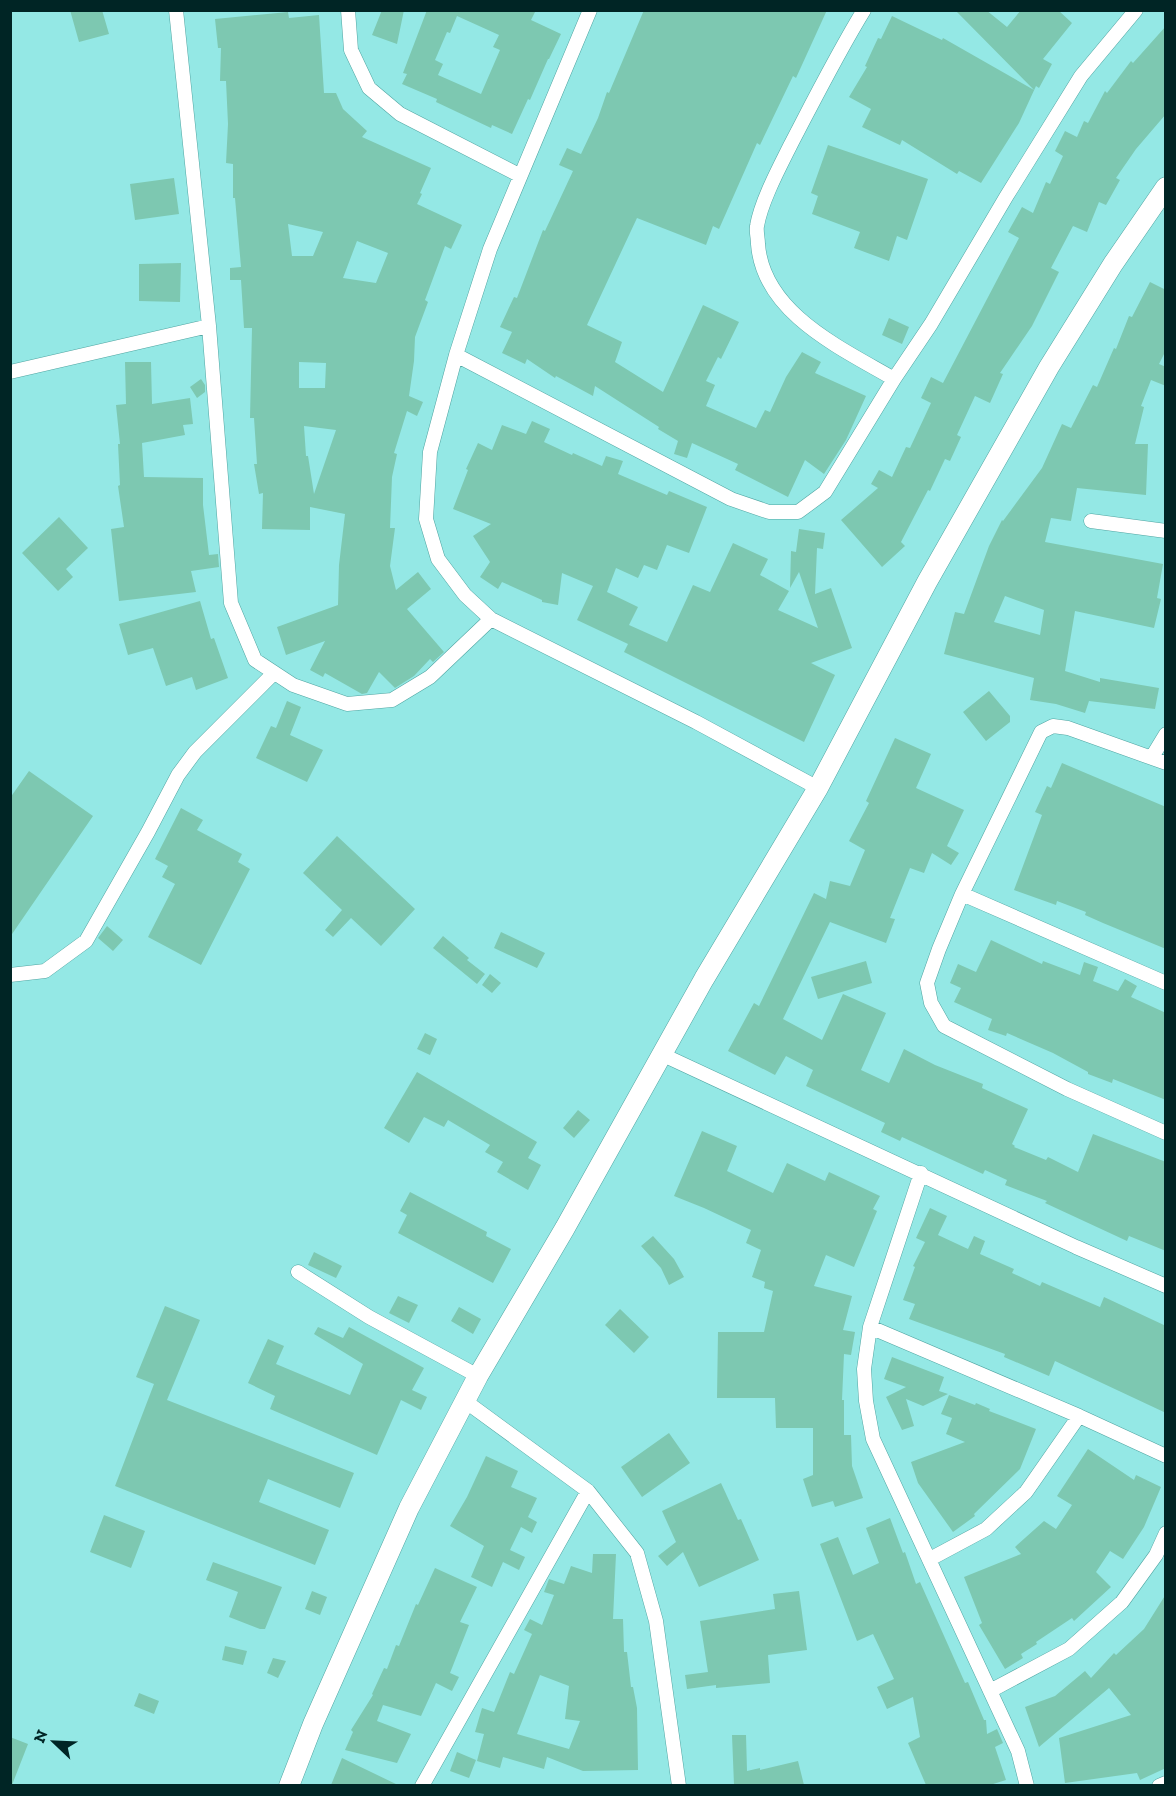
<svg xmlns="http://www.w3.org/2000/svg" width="1176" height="1796" viewBox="0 0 1176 1796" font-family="'Zilla Slab',serif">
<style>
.building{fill:#7dc8b1;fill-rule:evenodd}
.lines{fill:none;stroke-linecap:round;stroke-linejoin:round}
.street-casing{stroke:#50a5a2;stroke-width:15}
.secondary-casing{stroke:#50a5a2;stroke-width:21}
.street{stroke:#fff;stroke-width:14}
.secondary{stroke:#fff;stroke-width:20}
</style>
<rect width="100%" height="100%" fill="#94e8e5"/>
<path class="building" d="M70,10H102L109,34L79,42Z
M382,10H404L397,44L372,35Z
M427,10H536L531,20L561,34L549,59H548L530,100L528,99L512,134L492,125L491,128L436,102L437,99L402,84L407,74L403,73ZM457,16L499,35L493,47L500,50L481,94L438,75L443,64L435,60L447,32L450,33Z
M644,10H827L796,78L793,76L760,145L757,143L719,229L713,226L706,245L637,218L587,325L622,342L615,362L663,392L703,305L739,322L721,359L718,357L706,381L715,385L706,406L756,428L765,410L770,412L786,377L802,352L821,362L815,373L866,396L846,440L824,474L805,460L788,497L735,470L738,464L692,443L687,458L674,454L678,441L658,429L659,427L595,386L593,396L556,376L555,378L527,359L525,364L502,353L512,332L500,327L514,297L517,298L543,230L545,231L573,171L559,165L567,148L581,154L598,118L607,92L609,93Z
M955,10H986L1007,27L1021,10H1058L1072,23L1043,59L1052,64L1039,88L1036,86L1019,123L981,183L959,171L957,174L902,140L900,145L862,127L871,109L849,97L867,67L865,66L878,38L881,39L892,16L942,40L943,38L1034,90Z
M288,12L289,18L319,15L324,93H336L343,109L367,131L362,137L431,168L420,193L422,194L417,204L462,225L451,249L445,246L425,300L428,302L415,337L414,361L409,396L423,402L417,416L407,411L394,453L397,454L392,477L390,528H395L390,566L396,590L418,572L431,589L407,609L444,652L433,662L430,659L414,676L395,688L379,672L367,693L362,694L325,673L323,677L310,670L325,641L286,655L277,627L338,605L339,565L345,514L310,507V530L262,529L263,493L259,494L254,464H257L254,418H250L252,328H244L241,280H230V268L241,267L235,198H233V164L226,163L228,124L226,81H220L221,48H218L215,19ZM288,224L323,232L313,256H292ZM357,241L388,253L376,283L343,278ZM299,362L326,363L325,388H299ZM304,426L336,430L314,494L308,456H306Z
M1166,26V114L1136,149L1116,178L1120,180L1106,205L1099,202L1087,232L1073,226L1051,268L1059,272L1032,326L1000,373L1003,374L990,403L975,396L957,435L961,437L950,461L945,459L930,491L928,490L901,542L905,546L882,567L841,520L878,488L871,484L879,470L892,477L906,447L910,448L931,403L921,398L931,377L943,383L1019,238L1008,232L1022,207L1033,213L1046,182L1050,184L1063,156L1055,151L1065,131L1077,137L1084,121L1088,123L1105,91L1107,93L1131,61L1133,63Z
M828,145L928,179L907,240L897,236L889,261L854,248L860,232L812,214L818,196L811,193Z
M174,178L179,214L135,220L130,184Z
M181,263L180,302L139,301V264Z
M1150,282L1166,290V350L1159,364L1166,367V386L1151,380L1141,406L1144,407L1135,444H1148L1146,495L1077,488L1071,521L1051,518L1045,542L1163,564L1157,598L1161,599L1154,628L1075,611L1065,671L1100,682V678L1159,688L1155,709L1089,701L1085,713L1056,704L1030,700L1034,678L944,654L955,612L964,614L989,546L1002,520L1003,521L1042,468L1062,424L1071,428L1093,385L1097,387L1114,348L1116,349L1129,316L1132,317ZM1005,596L1044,610L1040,635L994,622Z
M889,318L909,327L902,344L882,335Z
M125,362H151L152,404L190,398L193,424L183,425L185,435L142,443L144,477L203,478V505L209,555L218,554L219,567L191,571L196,592L119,601L111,529L124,527L118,486L120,485L118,444H120L116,405L126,404Z
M201,379L205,385V392L197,398L190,387Z
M532,421L550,429L544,442L572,455L573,453L602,466L606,456L623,461L618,474L667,495L669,491L707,507L689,553L667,545L657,570L644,565L638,578L616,568L607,592L638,607L629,625L667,642L693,585L710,592L733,543L768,559L760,575L789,591L778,610L818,628L799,572L790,588L791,551L796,552L799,529L825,533L823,549L817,548L815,594L831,588L852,648L811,663L835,675L804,742L624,652L628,644L577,620L593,586L562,573L558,605L542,602V600L502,582L498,589L480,577L490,562L473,536L491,524L453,509L468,470L466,469L478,443L492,450L502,425L526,434Z
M59,517L88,548L66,569L73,577L58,591L22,553Z
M200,601L211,639L214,638L228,678L196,690L192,677L166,686L153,648L128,655L119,624Z
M989,691L1010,716V722L986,741L963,712Z
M287,701L301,707L290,735L323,750L307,782L256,758L271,726L276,728Z
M895,738L931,754L916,788L964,810L947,846L959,853L951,865L932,853L924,873L910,868L890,918L895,919L886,943L830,922L783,1019L822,1040L843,994L886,1013L861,1070L889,1083L904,1049L935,1065L983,1084L982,1088L1028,1109L1012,1144L1015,1146L1014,1147L1046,1160L1048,1157L1078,1172L1093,1134L1166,1162V1251L1129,1236L1127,1241L1045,1203L1047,1201L1005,1185L1007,1180L985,1170L983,1174L902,1137L900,1141L881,1132L885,1123L806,1086L813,1070L786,1056L775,1075L728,1051L754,1003L759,1006L814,893L826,899L830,881L850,886L865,850L849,841L869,803L866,801Z
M1062,763L1166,807V949L1103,923L1085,915L1086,912L1057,901L1056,905L1014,890L1042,815L1035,812L1047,786L1051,788Z
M29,771L93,816L10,937V798Z
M181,808L203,820L197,830L242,854L238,862L250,869L201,965L148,937L175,884L162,877L168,866L155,859Z
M337,836L415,909L381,946L351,918L333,937L325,930L342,910L303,873Z
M107,926L123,940L113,951L98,938Z
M501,932L545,953L537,968L494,948Z
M443,936L469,958L467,960L485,974L477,984L433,948Z
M991,940L1042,964L1043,961L1080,975L1084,962L1098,967L1093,981L1118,991L1125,979L1137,986L1131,997L1166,1013V1100L1113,1079L1112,1083L1088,1074V1072L1053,1053L1007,1033L1006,1036L988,1030L992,1019L954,1002L961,988L950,983L958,964L976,972Z
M866,961L872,983L818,999L811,977Z
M490,974L501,983L492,993L482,985Z
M425,1033L437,1039L430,1055L417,1049Z
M417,1072L537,1142L528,1158L541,1165L528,1190L497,1172L503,1162L485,1152L490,1145L448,1120L444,1127L424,1117L409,1143L384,1128Z
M578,1110L590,1120L574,1138L563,1128Z
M702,1131L737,1146L727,1171L773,1193L787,1163L825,1181L829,1172L880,1196L873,1209L877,1211L854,1267L826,1255L814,1286L852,1296L843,1330L855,1332L851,1355L844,1354L842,1400H844V1435H851L852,1466L863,1498L835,1507L833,1501L812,1507L803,1479L813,1475V1428H776L775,1398H717L718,1332H764L773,1291L764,1288L765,1282L752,1277L761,1250L746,1243L751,1230L704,1208L674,1196Z
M410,1192L487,1232L486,1236L511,1249L493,1283L398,1233L407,1215L400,1211Z
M930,1208L947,1216L938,1235L968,1249L974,1236L985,1241L980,1254L1014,1269L1012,1273L1040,1286L1042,1282L1100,1307L1104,1297L1166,1326V1413L1055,1361L1049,1376L1004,1357L1005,1354L909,1319L915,1304L903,1300L915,1267L913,1266L925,1242L916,1238Z
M653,1236L674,1259L684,1277L669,1285L661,1268L641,1246Z
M314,1252L342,1266L336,1278L308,1265Z
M398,1296L418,1305L409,1323L389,1313Z
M165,1306L200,1320L167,1400L354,1473L340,1508L268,1479L259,1502L329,1530L315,1565L115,1486L154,1384L136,1377Z
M459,1307L481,1319L473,1334L451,1321Z
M620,1309L649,1337L634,1353L605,1325Z
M318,1327L343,1338L349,1327L424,1368L412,1390L427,1397L421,1410L401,1400L377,1455L270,1409L275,1396L248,1383L268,1339L284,1346L276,1364L350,1395L363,1364L314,1334Z
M892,1357L944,1377L939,1391L948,1394L923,1406L906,1399L914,1426L902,1430L886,1397L906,1387L884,1379Z
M949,1395L975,1405L976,1403L990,1409L989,1411L1036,1429L1020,1469L974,1514L975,1516L953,1532L918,1483L911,1462L965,1442L946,1434L952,1418L941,1414Z
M669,1433L690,1463L642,1497L621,1467Z
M1088,1449L1134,1480L1136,1475L1161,1487L1144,1527L1123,1559L1110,1551L1096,1572L1111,1587L1074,1621L1072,1618L1036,1642L1037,1644L1021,1654L1023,1658L1005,1669L979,1625L982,1623L964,1577L1021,1554L1015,1547L1044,1521L1056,1529L1072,1505L1057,1496Z
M486,1456L518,1471L511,1487L537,1498L528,1517L537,1522L532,1533L521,1527L510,1550L525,1557L519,1570L503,1562L492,1587L471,1577L484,1546L450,1526L467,1497Z
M721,1483L738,1520L741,1519L759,1560L699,1587L683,1552L667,1566L658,1556L676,1542L662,1511Z
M104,1515L145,1531L131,1568L90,1552Z
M890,1518L903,1553L905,1552L916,1584L920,1582L965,1683L968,1682L984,1720H986L987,1734L997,1729L1003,1743L995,1747L1006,1780L990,1785H926L908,1743L920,1737L913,1697L887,1709L877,1687L894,1679L873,1634L857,1641L820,1544L838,1537L853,1575L879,1563L866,1528Z
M593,1554H616L613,1619H623L624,1652H627L631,1687H633L637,1708L638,1770L583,1771L547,1757L544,1769L503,1757L500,1768L477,1761L484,1734L475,1732L482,1708L494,1712L510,1672L514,1674L532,1634L524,1630L530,1619L542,1625L554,1595L544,1592L549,1579L564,1584L571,1566L592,1573ZM540,1675L569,1686L565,1719L580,1721L569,1749L517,1734Z
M213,1562L282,1587L265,1629H260L229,1617L238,1592L206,1580Z
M435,1568L477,1587L460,1622L469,1625L450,1673L459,1677L452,1691L436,1683L421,1716L383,1705L377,1721L411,1734L397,1763L345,1750L353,1732L351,1730L373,1695L372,1694L384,1668L387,1669L396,1645L399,1646L416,1604L418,1605Z
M312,1591L327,1597L320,1615L305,1609Z
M799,1591L807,1650L768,1655L770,1683L716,1688V1685L687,1689L685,1675L708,1672L700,1621L775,1609L773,1594Z
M1166,1594V1768L1140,1780L1137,1773L1065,1783L1059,1738L1131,1715L1109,1688L1039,1747L1025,1707L1055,1696L1085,1671L1091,1678L1114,1653L1116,1655L1144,1629Z
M225,1646L247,1651L243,1665L222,1660Z
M273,1658L286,1661L278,1678L267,1673Z
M139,1693L159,1701L154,1714L134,1706Z
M732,1735H746L747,1771L760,1768V1770L798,1761L804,1785H734Z
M10,1737L28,1744L12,1785H10Z
M457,1752L476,1760L469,1778L450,1771Z
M342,1758L398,1785H331Z"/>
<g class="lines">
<defs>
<path id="street" d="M176,10L209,326L231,603L255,660L293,685L347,704L392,700L430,677L491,619
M348,10L351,50L369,88L400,114L519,175
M590,10L490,249L456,355L430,452L426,519L438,559L465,595L491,619L696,722L818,788
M864,10C837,54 814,100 790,146C779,168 761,202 757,226C756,231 758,238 758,244C763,313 841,348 894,379
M456,355L731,499L769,512H798L825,492L894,379L931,324L1006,197L1081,76L1136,10
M10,372L209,326
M1091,521L1166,531
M1152,757L1166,734
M1166,763L1068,728L1053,726L1041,732L962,894L939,949L927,983L931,1003L944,1026L1067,1089L1166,1133
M962,894L1166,983
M10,975L45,971L86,941L148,832L178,775L195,752L274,673
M661,1054L1076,1247L1166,1286
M921,1173L870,1327L864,1369L866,1401L873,1439L1018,1751L1027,1786
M298,1272L369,1317L478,1376
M870,1327L1079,1416L1166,1456
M465,1401L588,1491L637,1553L656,1621L679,1786
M930,1559L986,1529L1026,1492L1079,1416
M990,1691L1069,1649L1122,1602L1156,1555L1166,1533
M422,1786L588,1491
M1159,1786L1166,1783"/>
<path id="secondary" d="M289,1786L313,1724L409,1508L478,1376L565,1228L704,979L818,788L927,582L1049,367L1113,264L1166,187"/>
</defs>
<use href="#street" class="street-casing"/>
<use href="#secondary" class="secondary-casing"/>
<use href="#street" class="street"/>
<use href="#secondary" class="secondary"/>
</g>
<rect width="1176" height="1796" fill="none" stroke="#002525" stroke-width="24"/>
<g transform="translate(54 1742) rotate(293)" stroke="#94e8e5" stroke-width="4.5" paint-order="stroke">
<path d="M0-4.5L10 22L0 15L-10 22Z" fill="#002525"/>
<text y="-9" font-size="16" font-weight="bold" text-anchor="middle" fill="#002525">N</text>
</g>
</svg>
